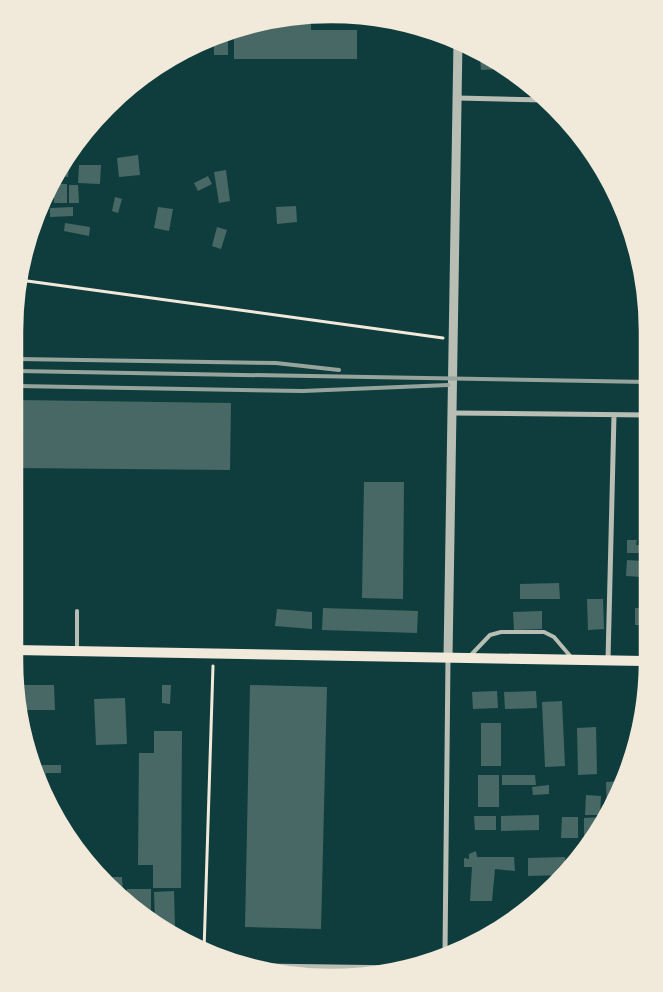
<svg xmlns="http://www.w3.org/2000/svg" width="663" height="992" viewBox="0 0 663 992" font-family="'Crimson Pro',serif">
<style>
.building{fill:#486865}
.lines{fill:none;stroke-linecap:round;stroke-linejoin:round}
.path{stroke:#f1e9da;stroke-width:3}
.service{stroke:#b8beb3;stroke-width:4}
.minor{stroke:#b8beb3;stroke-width:5}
.tertiary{stroke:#b8beb3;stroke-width:9}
.secondary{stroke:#f1e9da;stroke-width:10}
.rail{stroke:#97a49c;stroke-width:4}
.rim{fill:none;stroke:#f1e9da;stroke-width:2.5}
</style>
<rect width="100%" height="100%" fill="#0f3d3e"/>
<path class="building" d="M302,20H311V30H357V59H234V33Z
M228,34V55H214V37Z
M480,56L500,69L481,70Z
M138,155L140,175L119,177L117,158Z
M70,158L68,177L61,176V173H60Z
M79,165H101L100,184L78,183Z
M226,170L230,201L219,203L214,172Z
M208,176L212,184L198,191L194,183Z
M54,184H67V203H54Z
M69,185H78L79,203H69Z
M115,197L122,199L118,213L112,211Z
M296,206L297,222L277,224L276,207Z
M73,207V216L50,217V208Z
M158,207L173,209L169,231L154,228Z
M65,223L90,227L89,236L64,231Z
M217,227L227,230L221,249L212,246Z
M18,400L231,403L230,470L17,468Z
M364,482H404L403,599L362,598Z
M627,540H637L636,545H643V553H627Z
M627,560L643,561L642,577L626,576Z
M559,583L560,599H520V584Z
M587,599H603L604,629L588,630Z
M323,608L418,611L417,633L322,630Z
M635,608H645V625H635Z
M277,609L312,612V629L275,626Z
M542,611V629L514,630L513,612Z
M18,685H54L55,710H22Z
M162,685H171L170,704L162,703Z
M250,685L327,687L321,929L245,927Z
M497,691L498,708L473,709L472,692Z
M536,691L537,708L505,709L504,692Z
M125,698L127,744L96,745L94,699Z
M562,701L565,766L545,767L542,702Z
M481,723H501V766H481Z
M596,727L597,774L578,775L577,728Z
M154,731H182L181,888H153V865H138L139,753H154Z
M32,765H61V773H46L47,796Z
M478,775H499V807H478Z
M502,775H535L536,785H502Z
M623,781L616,801L607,814L606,782Z
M549,785V794L533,795L532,787Z
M586,795L601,796L600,815H585Z
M539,815V830L501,831V816Z
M474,816H496V830H475Z
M562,817H578V838H561Z
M602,817V822L584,846V818Z
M476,851L477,857H514L515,871L495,869L492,901H470L472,867H464V858L469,859V854Z
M565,857L566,872L564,875L528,876V858Z
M105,877H122L123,896Z
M127,889H151V920L138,912L127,901Z
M174,891L175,927L164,928L155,922L154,892Z"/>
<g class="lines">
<path class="path" d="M20,280L443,338
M204,951L213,666"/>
<path class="service" d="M77,649V611
M470,656L490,635L501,632H544L554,637L571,657"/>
<path class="minor" d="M458,98L545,100
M452,413L648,415
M608,660L614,415
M445,953L448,658
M261,966L405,968"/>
<path class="tertiary" d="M448,658L458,41"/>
<path class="secondary" d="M14,650L644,661"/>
<path class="rail" d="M18,359L276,363L339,370
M18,371L648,382
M18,386L303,391L448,385"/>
</g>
<path d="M0 0H663V992H0ZM331 22H331A309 309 0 0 1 640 331V661A309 309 0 0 1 331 970H331A309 309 0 0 1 22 661V331A309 309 0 0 1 331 22Z" fill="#f1e9da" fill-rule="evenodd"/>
<path class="rim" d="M331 22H331A309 309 0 0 1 640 331V661A309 309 0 0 1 331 970H331A309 309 0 0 1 22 661V331A309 309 0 0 1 331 22Z"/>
</svg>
